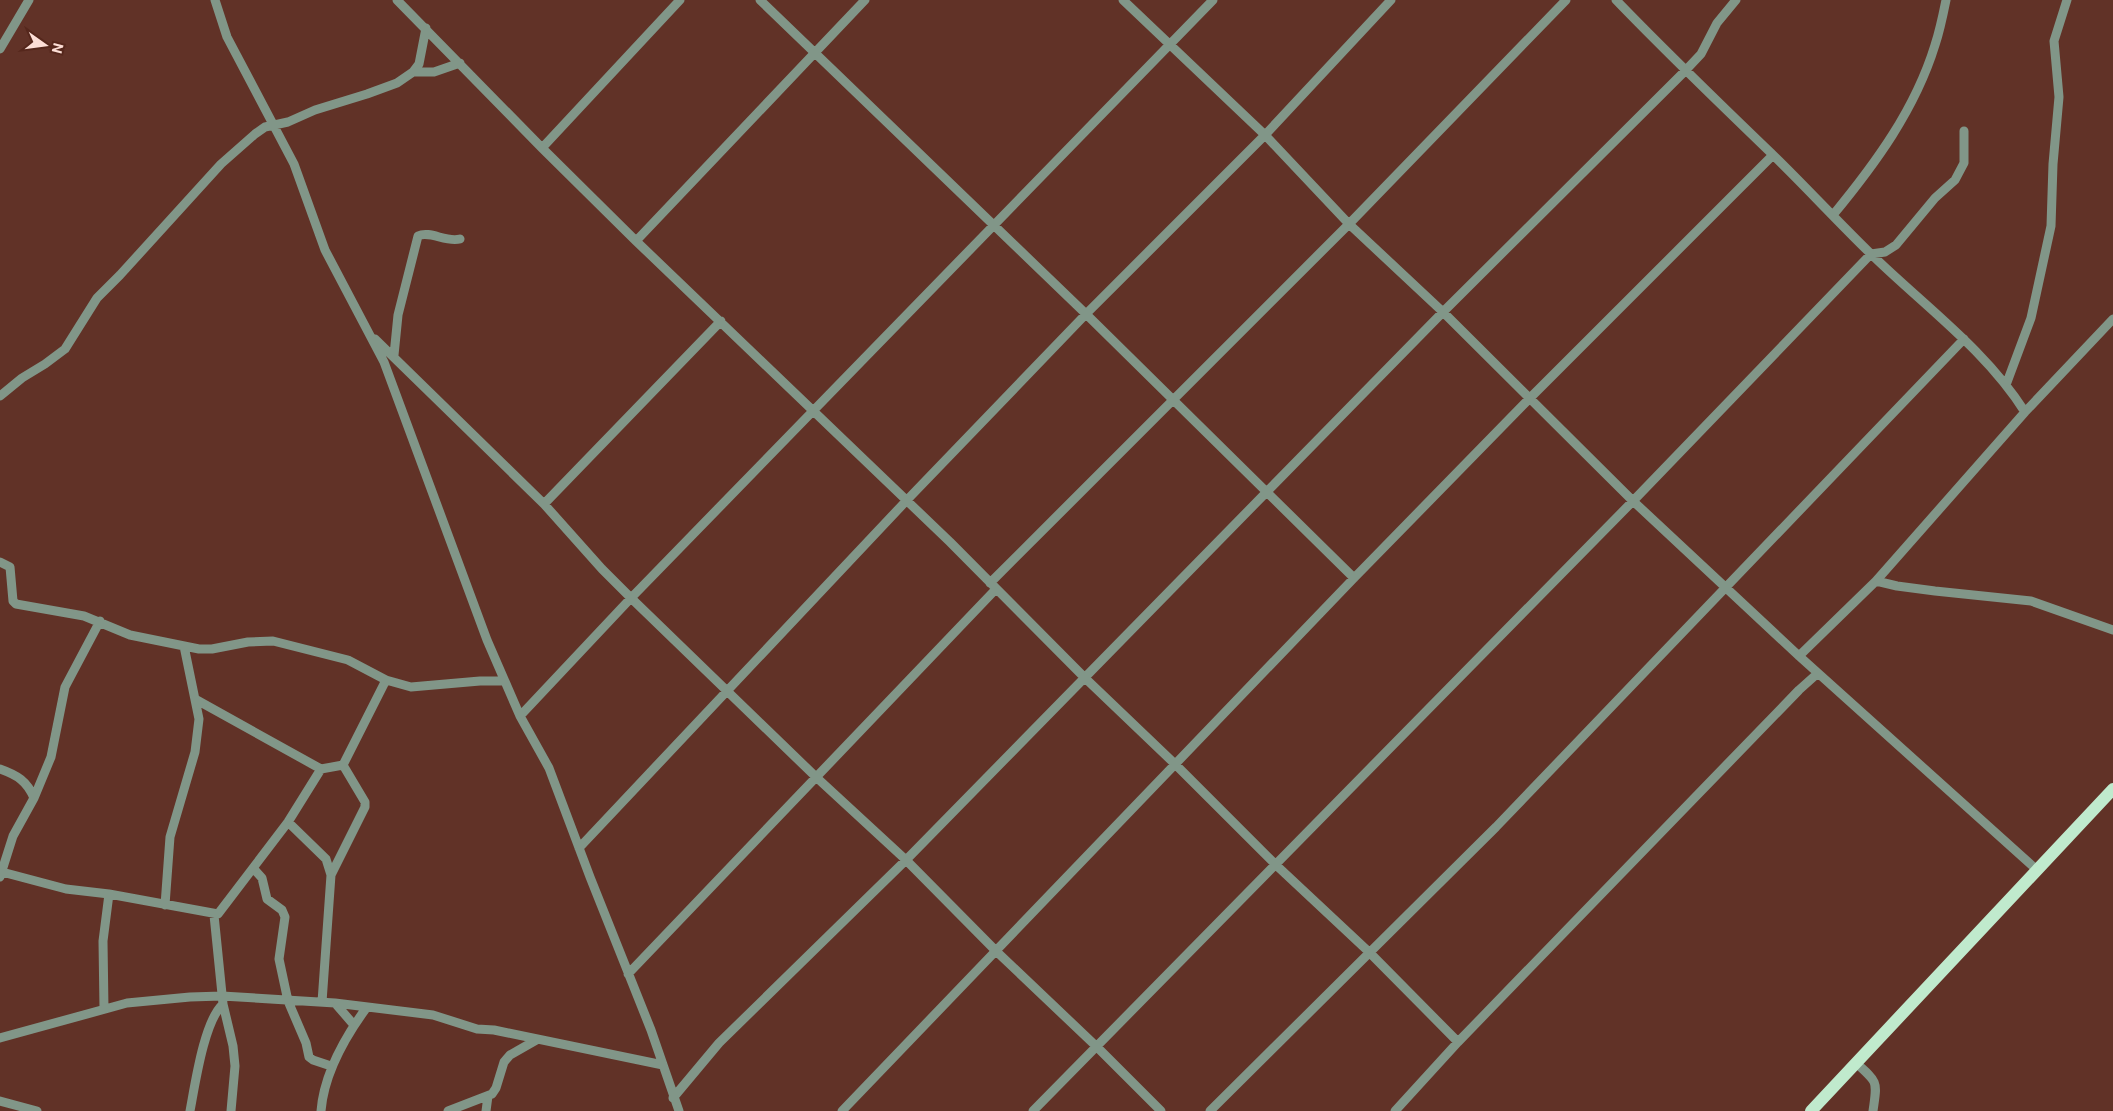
<svg xmlns="http://www.w3.org/2000/svg" width="2113" height="1111" viewBox="0 0 2113 1111" font-family="Roboto,sans-serif">
<style>
.lines{fill:none;stroke-linecap:round;stroke-linejoin:round}
.minor{stroke:#819688;stroke-width:9}
.major{stroke:#c0eacd;stroke-width:12}
</style>
<rect width="100%" height="100%" fill="#613227"/>
<g class="lines">
<path class="minor" d="M215,0L227,37L294,164L325,250L384,362L487,640L520,716L549,768L590,877L651,1030L679,1111
M397,0L542,148L636,241L950,542L1085,678L1176,765L1276,865L1369,952L1458,1042
M760,0L1086,314L1354,578
M1123,0L1265,135L1349,224L1443,312L1633,501L1799,656L2037,870
M1616,0C1667,53 1719,103 1772,154C1805,186 1837,221 1870,253C1923,305 1985,349 2025,412
M0,49L29,0
M413,72H434L460,63
M542,148L680,0
M1833,215C1875,164 1915,110 1935,45C1940,30 1943,15 1946,0
M636,241L865,0
M375,339L544,504L602,569L631,598L816,777L906,860L996,951L1097,1047L1161,1111
M394,355L398,315L418,236C430,230 446,243 460,239
M2006,385L2031,318L2051,226L2053,164L2059,97L2054,41L2067,0
M0,396L22,378L45,364L65,349L97,298L120,275L221,164L255,134L265,127L288,122L315,110L367,94L397,83L413,72L419,64L426,28
M544,504L721,321
M0,562L10,567L13,601L16,604L84,616L130,635L199,649H212L248,642L273,641L348,660L386,680L411,687L480,681H504
M1876,581L1897,586L1935,591L2031,601L2113,630
M990,583L1349,224L1566,0
M1799,656L1876,581L2025,412L2113,319
M195,699L321,769L343,765L386,680
M520,716L631,598L1213,0
M0,769C17,775 27,781 34,798
M288,822L326,859L331,875L322,1002
M579,848L907,500L1086,314L1265,135L1391,0
M253,868L262,878L267,899L282,910L285,917L279,959L288,1001L306,1043L309,1057L313,1060L331,1066
M2,872L66,889L109,894L218,914L288,822L321,769
M331,875L365,807V802L343,765
M0,877L13,836L34,798L51,757L65,687L100,621
M165,905L170,837L195,752L199,719L184,646
M214,915L223,1004L233,1046L235,1066L231,1111
M628,974L996,589
M335,1003L354,1025
M104,1009L103,941L109,894
M0,1038L127,1003L190,997L222,996L335,1003L433,1015L477,1029L494,1030L663,1065
M1856,1063C1879,1083 1877,1082 1873,1111
M673,1098L719,1043L906,860L1443,312L1685,71L1701,54L1717,23L1736,0
M0,1101L37,1111
M190,1111C195,1085 204,1021 223,1004
M321,1111C324,1073 345,1037 367,1007
M448,1111L492,1094L496,1088L504,1062L510,1055L538,1039
M486,1111L488,1096
M842,1111L1354,578L1529,399L1773,155
M1033,1111L1633,501L1871,254L1885,252L1896,245L1935,198L1955,180L1964,163V131
M1210,1111L1496,827L1964,339
M1395,1111L1458,1042L1799,690L1818,673"/>
<path class="major" d="M1811,1111L2113,789"/>
</g>
<g transform="translate(45 45) rotate(104)" stroke="#55271c" stroke-width="4" paint-order="stroke">
<path d="M0-4L9 19L0 12L-9 19Z" fill="#fcded6"/>
<text y="-8" font-size="14" font-weight="bold" text-anchor="middle" fill="#fcded6">N</text>
</g>
</svg>
